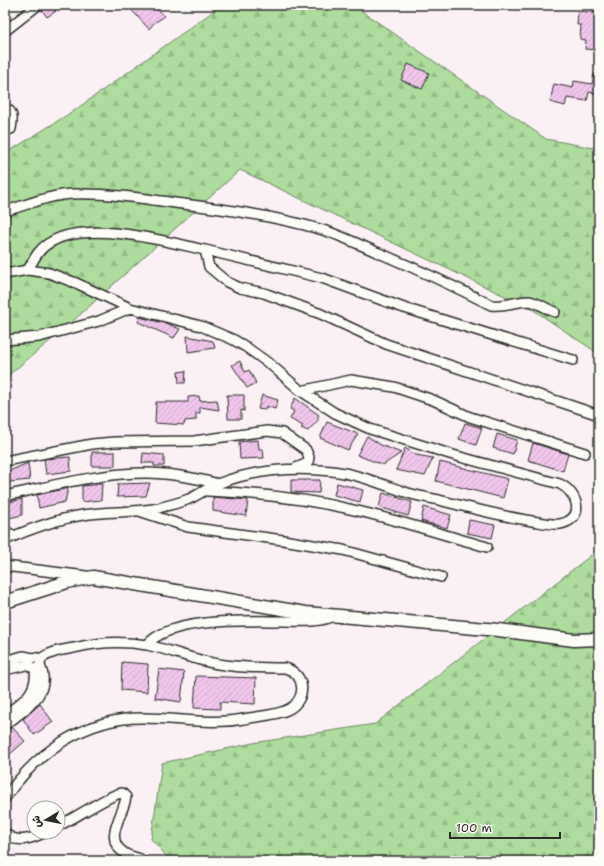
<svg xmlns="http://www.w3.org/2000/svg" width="604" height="866" viewBox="0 0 604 866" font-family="'Shantell Sans','Playpen Sans Arabic',sans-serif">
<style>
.forest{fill:url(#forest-firs);stroke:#6c8464}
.building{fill:url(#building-hatch);stroke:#2b2b2b}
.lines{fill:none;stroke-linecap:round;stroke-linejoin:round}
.minor-casing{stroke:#2b2b2b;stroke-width:12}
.major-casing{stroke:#2b2b2b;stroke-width:15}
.minor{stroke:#fdfcf7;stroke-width:9}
.major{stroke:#fdfcf7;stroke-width:12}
</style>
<defs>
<pattern id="forest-firs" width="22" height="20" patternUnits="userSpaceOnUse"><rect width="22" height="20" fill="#addc9c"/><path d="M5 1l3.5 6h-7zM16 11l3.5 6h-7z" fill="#95bd87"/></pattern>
<pattern id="building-hatch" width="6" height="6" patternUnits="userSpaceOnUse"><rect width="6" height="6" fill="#f1c6ec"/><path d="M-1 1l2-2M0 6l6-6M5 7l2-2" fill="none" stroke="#cfaacb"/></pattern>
</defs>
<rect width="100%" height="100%" fill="#fbf1f5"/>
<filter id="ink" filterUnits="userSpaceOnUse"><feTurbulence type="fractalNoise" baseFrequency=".025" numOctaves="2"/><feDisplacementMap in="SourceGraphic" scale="8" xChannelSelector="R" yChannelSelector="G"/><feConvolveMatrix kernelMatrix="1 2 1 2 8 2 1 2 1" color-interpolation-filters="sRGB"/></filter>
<g filter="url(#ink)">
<path class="forest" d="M222,5H353L546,139L599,149V354L532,309L240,170L62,331L5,378V154L75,110Z
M599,549V861H171L151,839L162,763L253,743L375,724Z"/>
<path class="building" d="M46,5H59L54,10L56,11L47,17L42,10Z
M127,5H140L144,8L146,5H152L165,16L154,23L149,29Z
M578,11L599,13V41H597L596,50L585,49L586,40L580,39L581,25H577Z
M408,64L429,73L422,89L401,80Z
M594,74L599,75V94L589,92L587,101L567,98L565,106L550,102L554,84L573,88L574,81L592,84Z
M139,317L168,324L180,329L174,338L138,322Z
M187,336L213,341L215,348L188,352Z
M240,361L245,372L249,370L256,383L247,388L232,365Z
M186,371L185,383H179L178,372Z
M227,395H244V411L241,410V419H228Z
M262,395L278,400L275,409L266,406L265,410L258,409Z
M199,396L200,401L217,400L219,410L200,407V413H196V420L185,421L184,425L155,423L156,402H188V397Z
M295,398L319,415L317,418L319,419L308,431L301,428L303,426L290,419L294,411L290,409Z
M327,422L358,434L348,450L320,438Z
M465,423L482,428L476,445L459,439Z
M497,434L517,440L513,454L493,448Z
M367,436L381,445L401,453L383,465L357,455Z
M258,440L259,449H263L264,458L240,459L239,442Z
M533,443L568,454L563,471L528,460Z
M405,448L416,455L433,458L425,476L396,470Z
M92,452H115V466H92Z
M143,453L164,455V466H154V463H142Z
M70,457L71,471L46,474L44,459Z
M440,462L508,479L503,498L436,481Z
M28,463L30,480L9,482L7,472Z
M291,480H320L319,493L291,492Z
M150,483L146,496L117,497L118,484Z
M337,483L363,490L360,502L334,495Z
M102,484L101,500L82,502V486Z
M68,488L65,502L39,508L37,495Z
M383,493L412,502L408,516L379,507Z
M213,497L248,500L246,516L213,511Z
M22,499V515L5,519V503Z
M424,507L451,515L447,528L421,521Z
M469,520L495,525L492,538L467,533Z
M122,662L148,664L147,692L121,690Z
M159,669L184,672L181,702L155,698Z
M196,676L256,678L255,704L220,702V709L194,708Z
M40,704L53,722L34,735L23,719Z
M12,727L25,741L8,756L5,752V731Z"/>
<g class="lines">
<defs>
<path id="minor" d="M5,31L38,5
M5,108C15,112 12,121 11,129
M5,211C27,205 49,195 72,194C106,193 141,198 175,203C225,209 274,216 323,230C342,236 360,245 379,253C417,269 454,286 491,305C505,307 516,301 529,301C537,302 547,309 555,312
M205,250L322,278L401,307L573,360
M28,270C34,259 39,248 51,242C88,220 165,241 205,250L209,267L227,282L240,288L264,293L321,314L386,344L596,414
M5,274L28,270L49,273L76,283L130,308L201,326L234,340L246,347L271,365L301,391L335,413L370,429L453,455L560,484C578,493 586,519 560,524C552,525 540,522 532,521C500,516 470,508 439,500C429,498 418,496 408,493C383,485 359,474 332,471C295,467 255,470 220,483C209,487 200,494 189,499C179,503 169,505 159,508C134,513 108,511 83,515C57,519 30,529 5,540
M5,340L39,337L99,321L130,308
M301,391L351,380L394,387L433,400L470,417L585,453
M5,461L92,444L114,442L194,441L267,431L282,433L306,450L309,457L308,463L296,468
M207,491C257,493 309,499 358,511C401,521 444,535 487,547
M5,496C52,486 98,473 146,473C171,473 195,478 219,484
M142,512L188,527L283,540L343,550L441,577
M5,530L13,536
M5,566L86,576
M147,645C169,617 249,621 283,621C299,621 316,623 331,617
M29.5 663a5.5 5.5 0 1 1 11 0a5.5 5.5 0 1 1-11 0Z
M5,661L23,656L33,658
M5,670L30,664
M5,715C23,701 38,693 35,668
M5,725C24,710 53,694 40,666
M5,798C37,752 86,717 144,718C178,718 210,725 244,719C258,716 276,716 289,709C307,699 306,674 285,668C263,668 240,668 218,664C194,660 171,650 147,645C123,641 98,642 74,648C61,650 50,652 40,659
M58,826C72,820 112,793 122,793L126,797C124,814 103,838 123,852C127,856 135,857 140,859L142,861
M5,833C17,845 33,838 46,832"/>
<path id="major" d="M5,602L67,582L93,577L306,613L498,630L574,640L599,639"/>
</defs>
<use href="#minor" class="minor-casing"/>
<use href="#major" class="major-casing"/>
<use href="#minor" class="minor"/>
<use href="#major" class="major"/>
</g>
</g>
<rect width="604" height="866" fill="none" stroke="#fdfcf7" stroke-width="20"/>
<rect x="10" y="10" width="584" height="846" fill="none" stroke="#2b2b2b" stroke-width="1.5" filter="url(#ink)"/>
<g transform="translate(46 820) rotate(260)"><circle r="19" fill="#fdfcf7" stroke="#a9a8a5"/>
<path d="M0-3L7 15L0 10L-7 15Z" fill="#2b2b2b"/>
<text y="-6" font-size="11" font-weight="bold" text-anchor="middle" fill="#2b2b2b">ش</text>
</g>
<path d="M450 832v6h110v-6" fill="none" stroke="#2b2b2b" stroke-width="2"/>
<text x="456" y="832" font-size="12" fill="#2b2b2b" stroke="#fdfcf7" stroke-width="3" paint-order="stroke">100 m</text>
</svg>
